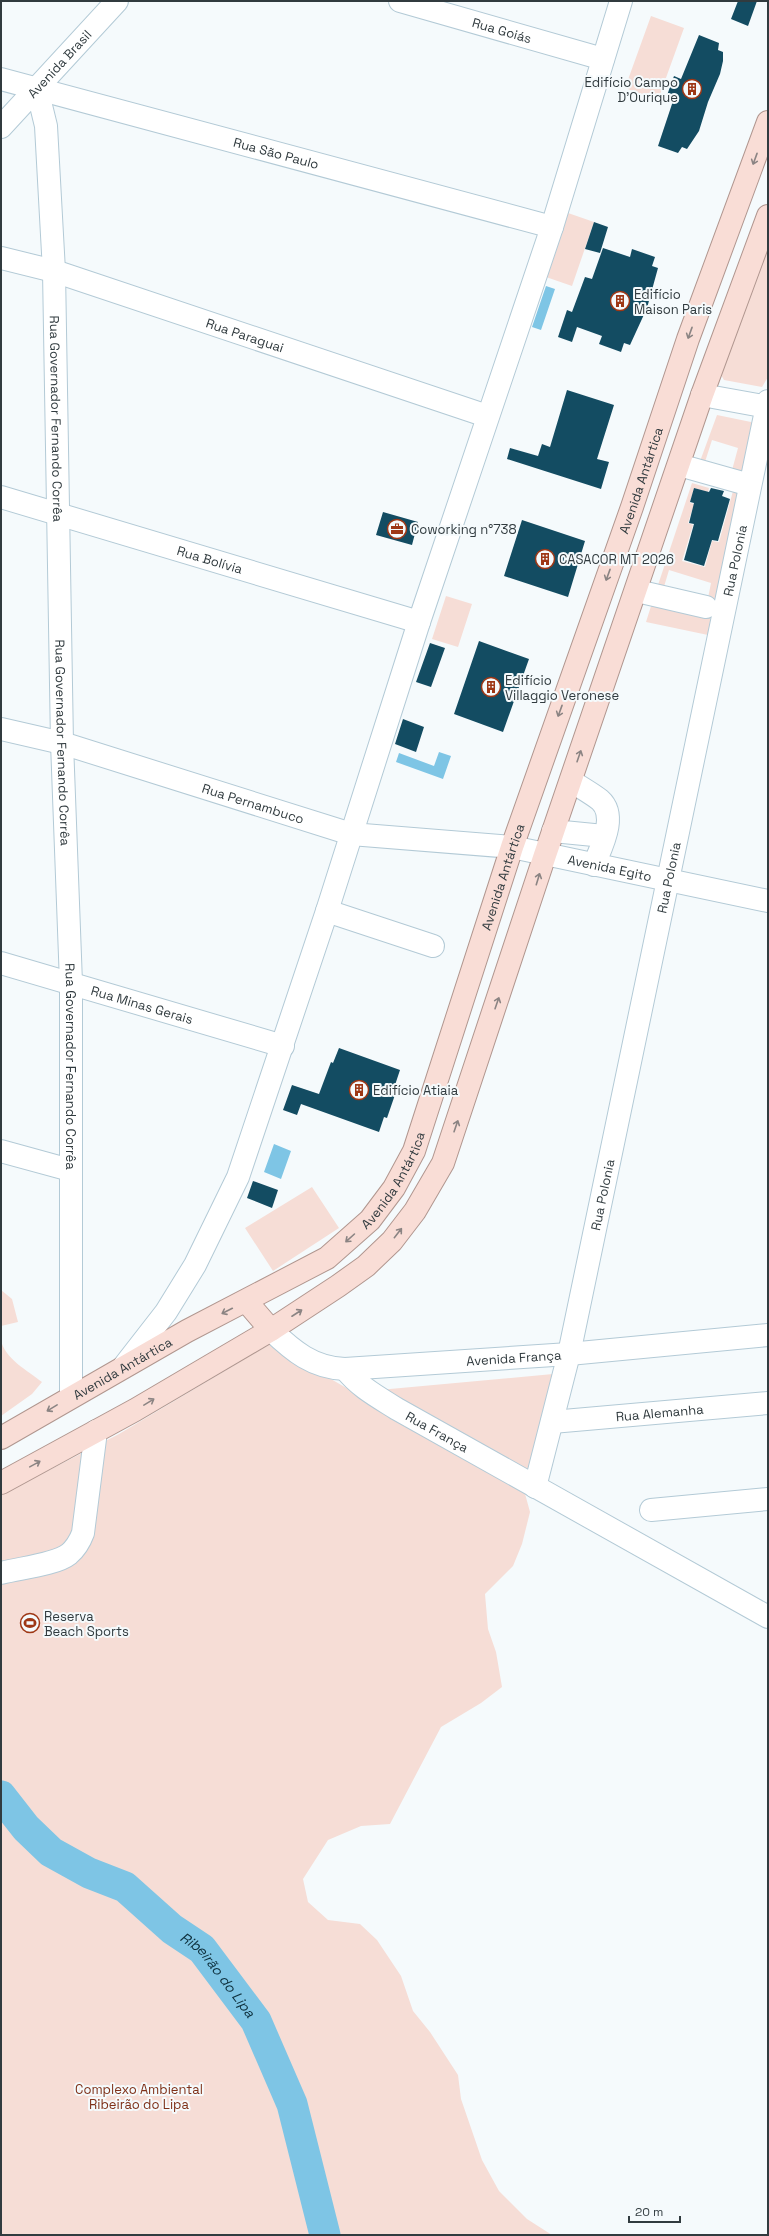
<svg xmlns="http://www.w3.org/2000/svg" width="769" height="2236" viewBox="0 0 769 2236" font-family="'Space Grotesk',sans-serif">
<style>
.green{fill:#f6ddd6}
.water{fill:#7ec5e5}
.lines{fill:none;stroke-linecap:round;stroke-linejoin:round}
.river{stroke:#7ec5e5;stroke-width:31}
.building{fill:#134c62}
.minor-casing{stroke:#b3cad6;stroke-width:24}
.major-casing{stroke:#b0968f;stroke-width:24}
.minor{stroke:#fff;stroke-width:22}
.major{stroke:#f9ddd6;stroke-width:22}
.oneway{stroke:#8b8483}
.labels{text-anchor:middle;dominant-baseline:central;stroke-width:4;stroke-linejoin:round;paint-order:stroke}
.street-label{font-size:13px;fill:#313b3f;stroke:#f5fafc}
.poi-label{font-size:13px;fill:#313b3f;stroke:#f5fafc;text-anchor:start}
.park-label{font-size:13px;fill:#7f3119;stroke:#f5fafc}
.water-label{font-size:14px;font-style:italic;fill:#0e303d;stroke:#f5fafc}
</style>
<rect width="100%" height="100%" fill="#f5fafc"/>
<path class="green" d="M651,16L684,28L658,100L625,88Z
M568,213L594,222L572,286L546,277Z
M768,234V377L762,387L724,380L721,375Z
M717,415L751,422L754,425L743,478L731,474L738,448L712,440L704,465L699,464Z
M692,483L709,488L708,492L694,488L690,503L694,504L688,523L693,525L682,561L705,567L712,541L719,542L733,491L742,494L716,605L707,603L711,583L669,570L663,590L657,588Z
M446,596L472,604L458,647L432,639Z
M652,603L711,615L708,635L646,622Z
M312,1187L339,1228L273,1271L245,1228Z
M1,1290L12,1299L18,1322L1,1326Z
M1,1340C4,1358 28,1371 42,1382L32,1394L1,1416Z
M270,1344L524,1490L530,1512L522,1544L513,1566L485,1594L488,1629L496,1652L502,1687L481,1703L441,1727L390,1824L361,1826L328,1840L303,1879L308,1902L328,1920L360,1924L377,1940L401,1976L413,2011L430,2032L458,2075L461,2099L482,2160L499,2191L527,2219L552,2235H1V1495L119,1434Z
M553,1374L531,1474L379,1390Z"/>
<path class="water" d="M546,286L555,289L541,330L532,327Z
M439,752L451,756L443,779L396,762L399,753L434,766Z
M274,1144L291,1151L281,1179L264,1172Z"/>
<g class="lines">
<path class="river" id="s1" d="M1,1796L26,1828L51,1852L89,1873L125,1887L172,1929L202,1949L256,2021L292,2104L325,2235"/>
</g>
<path class="building" d="M738,1H757L748,26L731,19Z
M699,35L719,43L718,50L723,52V61L720,74L708,102L699,131L687,149L682,147L678,153L658,146L673,101L666,98L674,76L681,79Z
M594,222L608,227L600,253L585,249Z
M603,248L630,257L632,249L655,257L652,266L658,268L647,308L630,345L624,343L621,352L599,344L602,336L577,327L572,342L558,337L567,310L572,312L585,277L592,279Z
M567,390L614,405L597,459L609,462L601,489L507,459L510,448L538,456L542,444L550,447Z
M694,488L709,492L711,488L724,491L722,496L730,499L718,541L712,540L704,566L684,560L694,524L689,523L694,503L690,502Z
M383,512L418,522L412,545L376,535Z
M522,520L585,541L568,597L504,576Z
M479,641L529,659L503,732L454,714Z
M430,643L445,648L431,687L416,682Z
M403,719L424,727L416,752L395,744Z
M339,1048L400,1070L395,1085L398,1086L387,1118L384,1117L379,1132L301,1104L297,1115L283,1110L292,1085L319,1094L331,1062L333,1063Z
M253,1181L278,1190L272,1208L247,1198Z"/>
<g class="lines">
<defs>
<g id="minor">
<path id="s2" d="M400,1L603,59"/>
<path id="s3" d="M1,79L552,227"/>
<path id="s4" d="M37,89L46,126L54,271L62,743L71,983V1396"/>
<path id="s5" d="M1,127L117,1"/>
<path id="s6" d="M1,258L54,271L487,416"/>
<path d="M702,395L768,407"/>
<path d="M679,465L750,485"/>
<path id="s7" d="M1,497L419,622"/>
<path d="M637,591L706,607"/>
<path id="s8" d="M1,729L62,743L351,834L512,847L768,901"/>
<path d="M571,781C580,787 591,793 600,800C618,816 601,847 594,865"/>
<path d="M553,831L604,836"/>
<path d="M327,911L433,946"/>
<path id="s9" d="M1,963L283,1046"/>
<path d="M1,1151L70,1170"/>
<path id="s10" d="M271,1330C293,1351 313,1368 345,1369L569,1354L768,1335"/>
<path d="M124,1366L166,1312L195,1265L238,1177L327,911L419,622L552,227L621,1"/>
<path id="s11" d="M345,1369C359,1387 378,1397 397,1409L768,1617"/>
<path id="s12" d="M552,1422L768,1403"/>
<path id="s13" d="M535,1487L569,1354L768,401"/>
<path d="M651,1510L768,1499"/>
<path d="M1,1573C19,1568 55,1565 69,1554C76,1548 80,1541 83,1533L96,1431"/>
</g>
<g id="major">
<path d="M246,1301L271,1330"/>
<path id="s14" d="M1,1438L187,1331L327,1258L370,1220L394,1188L414,1151L512,847L632,507L688,339L768,122"/>
<path d="M1,1483L135,1410L271,1330L338,1286L366,1266L392,1241L415,1211L443,1163L545,855L702,395L768,216"/>
</g>
</defs>
<use href="#minor" class="minor-casing"/>
<use href="#major" class="major-casing"/>
<use href="#minor" class="minor"/>
<use href="#major" class="major"/>
</g>
<defs><path id="oneway-shaft" d="M-6 0H5M1.5-3L5.5 0L1.5 3" fill="none" stroke-width="1.6" stroke-linecap="round" stroke-linejoin="round"/></defs>
<g class="oneway">
<use href="#oneway-shaft" transform="translate(755 159) rotate(110)"/>
<use href="#oneway-shaft" transform="translate(690 333) rotate(110)"/>
<use href="#oneway-shaft" transform="translate(608 575) rotate(110)"/>
<use href="#oneway-shaft" transform="translate(560 711) rotate(110)"/>
<use href="#oneway-shaft" transform="translate(579 756) rotate(-71)"/>
<use href="#oneway-shaft" transform="translate(538 879) rotate(-73)"/>
<use href="#oneway-shaft" transform="translate(497 1003) rotate(-71)"/>
<use href="#oneway-shaft" transform="translate(456 1126) rotate(-71)"/>
<use href="#oneway-shaft" transform="translate(398 1233) rotate(-52)"/>
<use href="#oneway-shaft" transform="translate(350 1238) rotate(138)"/>
<use href="#oneway-shaft" transform="translate(227 1311) rotate(153)"/>
<use href="#oneway-shaft" transform="translate(297 1313) rotate(-33)"/>
<use href="#oneway-shaft" transform="translate(149 1402) rotate(-31)"/>
<use href="#oneway-shaft" transform="translate(52 1408) rotate(149)"/>
<use href="#oneway-shaft" transform="translate(35 1464) rotate(-29)"/>
</g>
<defs>
<symbol id="building-ring" viewBox="-11 -11 22 22"><circle r="9.5" fill="#f5fafc" stroke="#9e3715" stroke-width="1.5"/><path d="M-4-6H4V6H1V3H-1V6H-4ZM-2.5-4.3h1.7v1.8h-1.7ZM.8-4.3h1.7v1.8H.8ZM-2.5-1h1.7V.8h-1.7ZM.8-1h1.7V.8H.8Z" fill="#9e3715"/></symbol>
<symbol id="office-ring" viewBox="-11 -11 22 22"><circle r="9.5" fill="#f5fafc" stroke="#9e3715" stroke-width="1.5"/><path d="M-6-3h4V-5.5h4V-3h4V5H-6ZM-1-4.5V-3h2v-1.5ZM-6 0V1H6V0Z" fill="#9e3715"/></symbol>
<symbol id="stadium-ring" viewBox="-11 -11 22 22"><circle r="9.5" fill="#f5fafc" stroke="#9e3715" stroke-width="1.5"/><path d="M0-5a6.5 5 0 1 0 0 10a6.5 5 0 1 0 0-10ZM-3.5-1.8h7v3.6h-7Z" fill="#9e3715"/></symbol>
</defs>
<g fill-rule="evenodd">
<use href="#building-ring" x="681" y="78" width="22" height="22"/>
<use href="#building-ring" x="609" y="290" width="22" height="22"/>
<use href="#office-ring" x="386" y="518" width="22" height="22"/>
<use href="#building-ring" x="534" y="548" width="22" height="22"/>
<use href="#building-ring" x="480" y="676" width="22" height="22"/>
<use href="#building-ring" x="348" y="1079" width="22" height="22"/>
<use href="#stadium-ring" x="19" y="1612" width="22" height="22"/>
</g>
<g class="labels">
<g class="street-label">
<text stroke="none"><textPath href="#s2" startOffset="106">Rua Goiás</textPath></text>
<text stroke="none"><textPath href="#s5" startOffset="86">Avenida Brasil</textPath></text>
<text stroke="none"><textPath href="#s3" startOffset="285">Rua São Paulo</textPath></text>
<text stroke="none"><textPath href="#s6" startOffset="256">Rua Paraguai</textPath></text>
<text stroke="none"><textPath href="#s4" startOffset="331">Rua Governador Fernando Corrêa</textPath></text>
<text stroke="none"><textPath href="#s14" startOffset="1220">Avenida Antártica</textPath></text>
<text stroke="none"><textPath href="#s7" startOffset="218">Rua Bolívia</textPath></text>
<text stroke="none"><textPath href="#s13" startOffset="948">Rua Polonia</textPath></text>
<text stroke="none"><textPath href="#s4" startOffset="655">Rua Governador Fernando Corrêa</textPath></text>
<text stroke="none"><textPath href="#s8" startOffset="263">Rua Pernambuco</textPath></text>
<text stroke="none"><textPath href="#s8" startOffset="627">Avenida Egito</textPath></text>
<text stroke="none"><textPath href="#s14" startOffset="800">Avenida Antártica</textPath></text>
<text stroke="none"><textPath href="#s13" startOffset="624">Rua Polonia</textPath></text>
<text stroke="none"><textPath href="#s9" startOffset="147">Rua Minas Gerais</textPath></text>
<text stroke="none"><textPath href="#s4" startOffset="979">Rua Governador Fernando Corrêa</textPath></text>
<text stroke="none"><textPath href="#s14" startOffset="476">Avenida Antártica</textPath></text>
<text stroke="none"><textPath href="#s13" startOffset="300">Rua Polonia</textPath></text>
<text stroke="none"><textPath href="#s10" startOffset="255">Avenida França</textPath></text>
<text stroke="none"><textPath href="#s14" startOffset="140">Avenida Antártica</textPath></text>
<text stroke="none"><textPath href="#s12" startOffset="108">Rua Alemanha</textPath></text>
<text stroke="none"><textPath href="#s11" startOffset="112">Rua França</textPath></text>
</g>
<g class="poi-label">
<text x="678" y="82" text-anchor="end">Edifício Campo<tspan x="678" dy="15">D'Ourique</tspan></text>
<text x="634" y="294">Edifício<tspan x="634" dy="15">Maison Paris</tspan></text>
<text x="411" y="529">Coworking n°738</text>
<text x="559" y="559">CASACOR MT 2026</text>
<text x="505" y="680">Edifício<tspan x="505" dy="15">Villaggio Veronese</tspan></text>
<text x="373" y="1090">Edifício Atiaia</text>
<text x="44" y="1616">Reserva<tspan x="44" dy="15">Beach Sports</tspan></text>
</g>
<g class="park-label">
<text x="139" y="2089">Complexo Ambiental<tspan x="139" dy="15">Ribeirão do Lipa</tspan></text>
</g>
<g class="water-label">
<text stroke="none"><textPath href="#s1" startOffset="286">Ribeirão do Lipa</textPath></text>
</g>
</g>
<rect width="769" height="2236" fill="none" stroke="#313b3f" stroke-width="4"/>
<path d="M629 2216v6h51v-6" fill="none" stroke="#313b3f" stroke-width="2"/>
<text x="635" y="2216" font-size="12" fill="#313b3f" stroke="#f5fafc" stroke-width="3" paint-order="stroke">20 m</text>
</svg>
